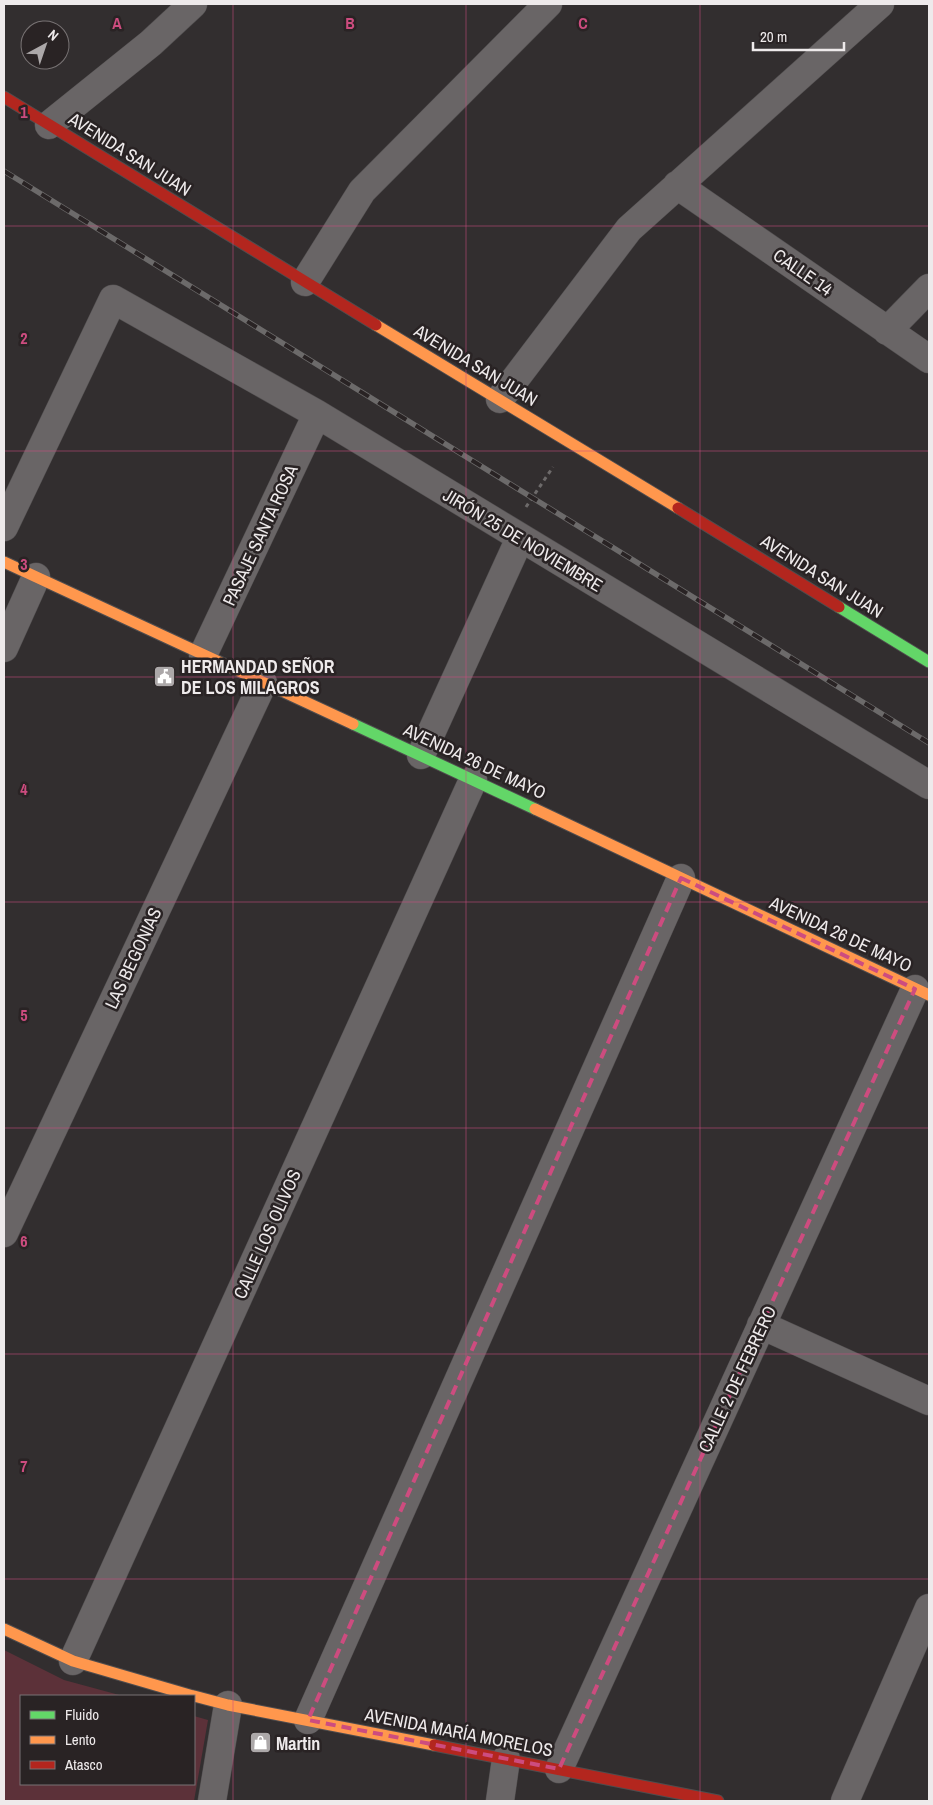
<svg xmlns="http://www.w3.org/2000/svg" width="933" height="1805" viewBox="0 0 933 1805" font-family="'Archivo Narrow',sans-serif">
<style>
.green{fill:#5c3139}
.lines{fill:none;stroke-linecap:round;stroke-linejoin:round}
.street-casing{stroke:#504d4e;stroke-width:29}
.fast-casing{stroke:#504d4e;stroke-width:13}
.slow-casing{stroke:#504d4e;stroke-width:13}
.jam-casing{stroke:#504d4e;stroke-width:13}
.path{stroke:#6d6a6a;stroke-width:3;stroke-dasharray:4 4;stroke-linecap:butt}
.street{stroke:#696566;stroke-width:28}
.fast{stroke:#63d668;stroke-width:11}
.slow{stroke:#ff974d;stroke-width:11}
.jam{stroke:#b3261e;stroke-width:11}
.rail-casing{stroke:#6c6a6a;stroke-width:5.5}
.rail{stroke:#292324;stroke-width:4;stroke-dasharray:11;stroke-linecap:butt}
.marked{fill:none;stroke:#cd4c7f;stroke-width:4;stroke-dasharray:10 6;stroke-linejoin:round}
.grid{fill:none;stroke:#cd4c7f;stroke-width:1;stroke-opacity:0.55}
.labels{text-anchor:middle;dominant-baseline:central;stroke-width:5;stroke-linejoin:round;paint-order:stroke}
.street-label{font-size:18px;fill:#eeeaeb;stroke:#292324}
.poi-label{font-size:18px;font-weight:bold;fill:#eeeaeb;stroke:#292324;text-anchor:start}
.grid-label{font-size:16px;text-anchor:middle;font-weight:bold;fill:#cd4c7f;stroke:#292324;stroke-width:5;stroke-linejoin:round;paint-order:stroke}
</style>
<rect width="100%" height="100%" fill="#322e2f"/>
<path class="green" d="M4,1650L64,1680L123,1696H21V1784H194V1716L208,1720L194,1801H4Z"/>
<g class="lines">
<defs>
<path id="street" d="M49,125L151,43L193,4
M677,185L929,359
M305,282L362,191L548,4
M887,331L929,288
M500,399L629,229L880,4
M4,527L113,299L317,414L929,785
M4,648L36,577
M203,655L317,414
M421,755L520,538
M4,1233L263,683
M761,1325L929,1401
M73,1661L473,780
M308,1720L681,878
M559,1769L915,989
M212,1801L228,1705
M500,1801L506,1759
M845,1801L929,1608"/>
<path id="fast" d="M839,607L929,662
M353,724L535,809"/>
<path id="slow" d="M376,325L678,508
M4,562L353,724
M535,809L929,995
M4,1629L73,1661L193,1696
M194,1696L228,1705L434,1745"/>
<path id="jam" d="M4,97L376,325
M678,508L839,607
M434,1745L718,1801"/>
</defs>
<use href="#street" class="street-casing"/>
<use href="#fast" class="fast-casing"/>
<use href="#slow" class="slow-casing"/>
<use href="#jam" class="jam-casing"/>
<path class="path" d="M526,507L553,467"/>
<use href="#street" class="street"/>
<use href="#fast" class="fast"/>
<use href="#slow" class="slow"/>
<use href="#jam" class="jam"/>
<defs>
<path id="rail" d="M4,171L929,743"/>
</defs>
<use href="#rail" class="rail-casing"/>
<use href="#rail" class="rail"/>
</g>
<path class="marked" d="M681,878L915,989L559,1769L308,1720Z"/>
<path class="grid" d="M233,4V1801M466,4V1801M700,4V1801M4,226H929M4,451H929M4,677H929M4,902H929M4,1128H929M4,1354H929M4,1579H929"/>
<defs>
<symbol id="civic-square" viewBox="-11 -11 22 22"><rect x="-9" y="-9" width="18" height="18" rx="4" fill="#aca8a9" stroke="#292324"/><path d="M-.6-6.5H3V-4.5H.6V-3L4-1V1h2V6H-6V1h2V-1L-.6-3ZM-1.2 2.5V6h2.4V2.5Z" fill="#fff"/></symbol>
<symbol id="shop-square" viewBox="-11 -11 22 22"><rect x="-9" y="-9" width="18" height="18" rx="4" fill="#aca8a9" stroke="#292324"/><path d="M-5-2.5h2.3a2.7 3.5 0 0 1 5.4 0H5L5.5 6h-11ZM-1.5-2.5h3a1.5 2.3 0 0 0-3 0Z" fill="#fff"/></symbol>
</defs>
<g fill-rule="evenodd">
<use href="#civic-square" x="152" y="664" width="25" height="25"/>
<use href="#shop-square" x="248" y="1730" width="25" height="25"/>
</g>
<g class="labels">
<g class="street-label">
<text transform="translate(130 154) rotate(32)">AVENIDA SAN JUAN</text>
<text transform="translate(803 272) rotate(35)">CALLE 14</text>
<text transform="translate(476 365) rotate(31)">AVENIDA SAN JUAN</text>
<text transform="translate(260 535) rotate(-65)">PASAJE SANTA ROSA</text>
<text transform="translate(523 540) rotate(31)">JIRÓN 25 DE NOVIEMBRE</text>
<text transform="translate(822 576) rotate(32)">AVENIDA SAN JUAN</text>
<text transform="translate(475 761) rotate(25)">AVENIDA 26 DE MAYO</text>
<text transform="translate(841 934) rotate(25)">AVENIDA 26 DE MAYO</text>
<text transform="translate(133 958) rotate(-65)">LAS BEGONIAS</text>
<text transform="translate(267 1234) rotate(-66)">CALLE LOS OLIVOS</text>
<text transform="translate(737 1379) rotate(-65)">CALLE 2 DE FEBRERO</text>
<text transform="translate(459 1732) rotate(11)">AVENIDA MARÍA MORELOS</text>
</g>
<g class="poi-label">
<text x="181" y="666">HERMANDAD SEÑOR<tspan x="181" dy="21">DE LOS MILAGROS</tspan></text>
<text x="276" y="1743">Martin</text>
</g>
</g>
<g class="grid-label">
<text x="117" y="29">A</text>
<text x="350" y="29">B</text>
<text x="583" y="29">C</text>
<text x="24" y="118">1</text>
<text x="24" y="344">2</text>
<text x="24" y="570">3</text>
<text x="24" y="795">4</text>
<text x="24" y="1021">5</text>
<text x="24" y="1247">6</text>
<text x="24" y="1472">7</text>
</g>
<rect width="933" height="1805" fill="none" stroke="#eeeaeb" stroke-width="10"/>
<rect x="20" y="1695" width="175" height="90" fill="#292324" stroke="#787374"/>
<rect x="30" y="1711" width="25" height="8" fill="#63d668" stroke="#787374"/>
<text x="65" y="1720" font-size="15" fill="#eeeaeb">Fluido</text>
<rect x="30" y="1736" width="25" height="8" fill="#ff974d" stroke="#787374"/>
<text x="65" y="1745" font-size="15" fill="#eeeaeb">Lento</text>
<rect x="30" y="1761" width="25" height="8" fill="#b3261e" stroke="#787374"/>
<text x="65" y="1770" font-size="15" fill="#eeeaeb">Atasco</text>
<g transform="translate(45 45) rotate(40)"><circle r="24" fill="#292324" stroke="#787374"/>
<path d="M0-4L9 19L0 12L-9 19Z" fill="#aca8a9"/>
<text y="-8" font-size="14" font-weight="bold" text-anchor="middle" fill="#eeeaeb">N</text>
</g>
<path d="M753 42v8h91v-8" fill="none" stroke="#eeeaeb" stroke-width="2.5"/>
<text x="760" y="42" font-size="15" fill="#eeeaeb" stroke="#292324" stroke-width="4" paint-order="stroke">20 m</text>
</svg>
